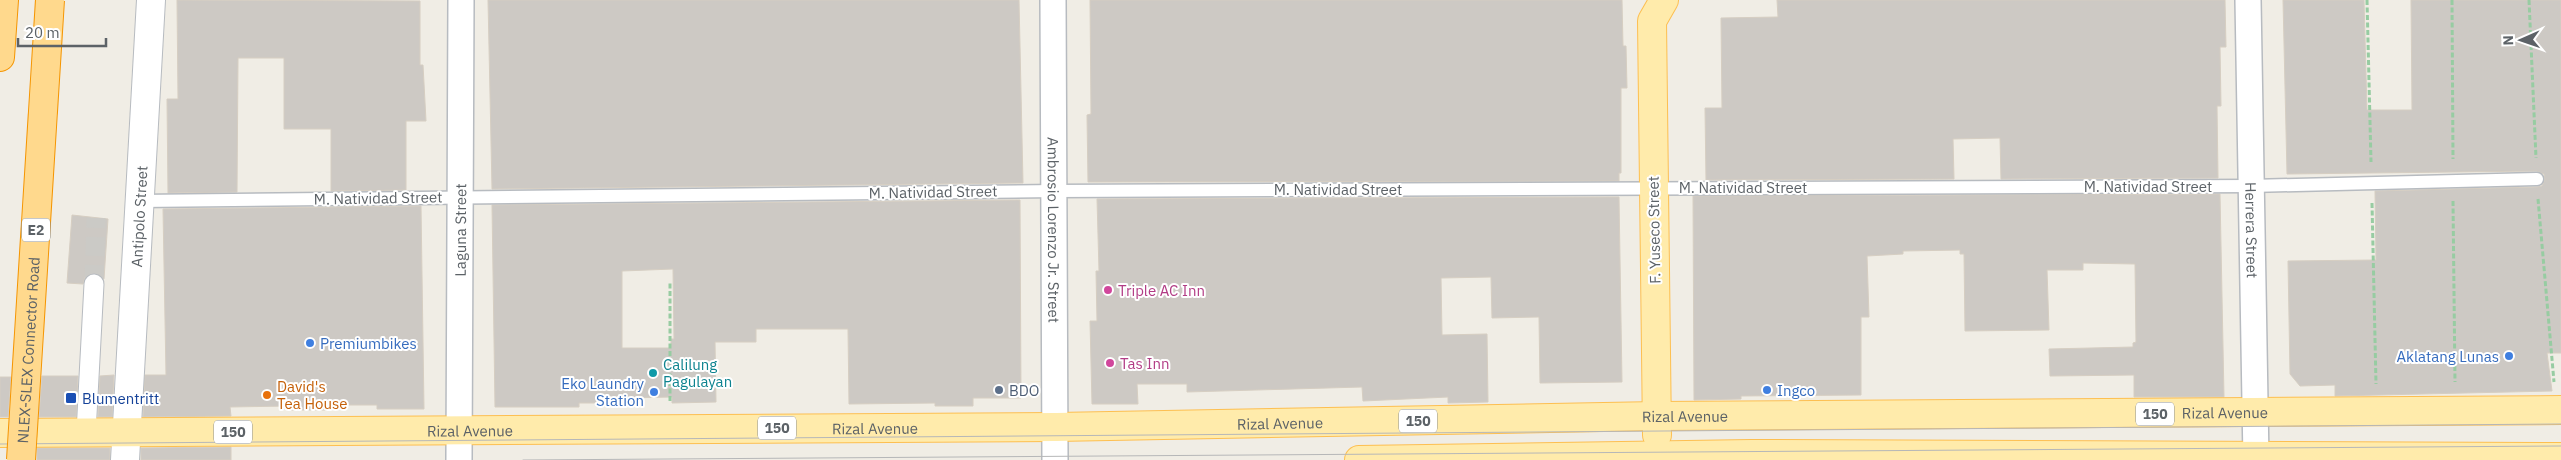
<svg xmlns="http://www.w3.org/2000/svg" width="2561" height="460" viewBox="0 0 2561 460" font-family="'IBM Plex Sans',sans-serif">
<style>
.building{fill:#cdc9c4;stroke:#d6cec2;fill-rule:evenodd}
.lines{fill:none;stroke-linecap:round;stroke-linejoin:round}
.pedestrian-tunnel{stroke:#cbcac6;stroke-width:19;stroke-dasharray:19 9;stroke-linecap:butt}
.service-casing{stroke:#b7bbc0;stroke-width:15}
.pedestrian-casing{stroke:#b7bbc0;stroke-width:21}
.minor-casing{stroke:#b7bbc0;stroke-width:28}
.tertiary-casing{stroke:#b7bbc0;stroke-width:30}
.primary-casing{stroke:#fdbf51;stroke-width:30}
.motorway-casing{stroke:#f59500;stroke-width:30}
.path{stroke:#97cca2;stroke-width:3;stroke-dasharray:5 2.5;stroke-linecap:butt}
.service{stroke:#fff;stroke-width:12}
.pedestrian{stroke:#fff;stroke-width:19}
.minor{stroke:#fff;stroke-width:25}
.tertiary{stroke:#fff;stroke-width:28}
.primary{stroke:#ffebab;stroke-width:28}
.motorway{stroke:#ffd98d;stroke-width:28}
.tram{stroke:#b6b7b8;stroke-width:1}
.motorway-bridge-casing{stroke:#f59500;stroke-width:30;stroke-linecap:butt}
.motorway-bridge{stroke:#ffd98d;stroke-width:28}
.hotel-dot{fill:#d1479c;stroke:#fff;stroke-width:2}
.shop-dot{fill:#3f7fe0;stroke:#fff;stroke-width:2}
.culture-dot{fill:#0f9aa8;stroke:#fff;stroke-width:2}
.service-dot{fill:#5c6f8a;stroke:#fff;stroke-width:2}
.food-dot{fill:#e8710a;stroke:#fff;stroke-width:2}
.transit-dot{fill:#1a4fb4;stroke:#fff;stroke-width:2}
.labels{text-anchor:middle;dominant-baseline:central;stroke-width:4;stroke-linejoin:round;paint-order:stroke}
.shield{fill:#fff;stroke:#8d9195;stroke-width:1}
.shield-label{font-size:14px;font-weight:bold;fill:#5c6267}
.street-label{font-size:15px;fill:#5c6267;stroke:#fff}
.hotel-label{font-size:15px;fill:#b23c85;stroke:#fff;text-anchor:start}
.shop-label{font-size:15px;fill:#366cbe;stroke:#fff;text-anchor:start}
.culture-label{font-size:15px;fill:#0d838f;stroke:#fff;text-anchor:start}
.food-label{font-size:15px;fill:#c56008;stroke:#fff;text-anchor:start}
.service-label{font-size:15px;fill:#4e5e75;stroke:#fff;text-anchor:start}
.transit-label{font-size:15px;fill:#164399;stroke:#fff;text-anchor:start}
</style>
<rect width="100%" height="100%" fill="#f0ede5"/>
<path class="building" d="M177,0L420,1V65H423L426,121H406V190L331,191V129H284V58H238L237,192L168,193L167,99H178Z
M488,0H1019L1023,183L492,189Z
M1090,0H1622L1623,46H1626L1627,88H1621V173H1619V181L1088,182L1087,115L1091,114Z
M1777,0H2225L2226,47H2220L2221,106H2217L2218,178L2001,179L2000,138L1953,139L1954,179L1706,180L1705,108H1722L1721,18L1778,17Z
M2283,0H2364L2367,110H2412L2411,0H2561V353H2547L2552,391L2335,396V385L2300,386L2290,374L2288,261L2376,260L2375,191L2537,187L2542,186L2545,179L2544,174L2537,171L2287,174Z
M2220,194L2224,397H2134V375L2050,376L2049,349L2133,347V343L2136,342L2135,264L2083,263V270H2047L2049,330L1965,331L1964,254H1960V250L1903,251V254L1867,256L1869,317H1861V395L1741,396V399L1694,400L1693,196Z
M1619,197L1622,382L1540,383L1539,317L1492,318L1491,277L1441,278L1442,335L1487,334L1488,402L1448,403V397L1363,401L1362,387L1187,392V384H1137L1138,404H1092L1090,321H1097L1096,271H1099L1097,199Z
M1020,200L1021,398H973V406H935V403L849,404L848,329H756V342H715L716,402L672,403V397L623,398V403H579V407H495L492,205ZM673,269L674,339H671V348H622V271Z
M421,206L424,409H377V405H330V410H289V406L230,407L231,416L143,417L145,375H166L163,209Z
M72,215L108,219L104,279L94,273L85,277L83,284L67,283Z
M114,375L112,417H98L100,376Z
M42,376H78L76,417H39Z
M0,377H11L8,417H0Z
M231,447V460H141V448Z
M37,448H110V460H37Z"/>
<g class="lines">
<path class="pedestrian-tunnel" d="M94,284L96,218"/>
<defs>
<path id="service" d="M139,201L1055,191L2251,186L2537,179"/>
<path id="pedestrian" d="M86,433L94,284"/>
<g id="minor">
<path id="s1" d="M1053,0L1055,460"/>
<path id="s2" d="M2248,0L2256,460"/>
<path id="s3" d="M459,460L461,0"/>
</g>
<g id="tertiary">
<path id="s4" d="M125,460L151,0"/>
</g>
<g id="primary">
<path id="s5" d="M0,433L1056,427L1657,416L2561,410"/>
<path d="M1657,435L1652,21L1664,0"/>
<path d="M1359,460L1751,454L2561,457"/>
</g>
<path id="motorway" d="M0,57L4,0"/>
</defs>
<use href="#service" class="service-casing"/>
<use href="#pedestrian" class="pedestrian-casing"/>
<use href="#minor" class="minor-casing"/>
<use href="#tertiary" class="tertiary-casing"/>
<use href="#primary" class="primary-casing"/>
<use href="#motorway" class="motorway-casing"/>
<path class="path" d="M2367,0L2371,162
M2452,0L2453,159
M2529,0L2536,158
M2538,199L2554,382
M2453,201L2455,382
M2372,203L2376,384
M670,401V283"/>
<use href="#service" class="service"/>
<use href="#pedestrian" class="pedestrian"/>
<use href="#minor" class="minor"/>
<use href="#tertiary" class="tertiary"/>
<use href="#primary" class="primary"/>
<use href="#motorway" class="motorway"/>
<path class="tram" d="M0,444L2561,424
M523,460L2561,446"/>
<defs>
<g id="motorway-bridge">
<path id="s6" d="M21,460L50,0"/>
</g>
</defs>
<use href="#motorway-bridge" class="motorway-bridge-casing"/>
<use href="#motorway-bridge" class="motorway-bridge"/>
</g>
<g class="hotel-dot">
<circle cx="1108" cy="290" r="5"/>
<circle cx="1110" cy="363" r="5"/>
</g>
<g class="shop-dot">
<circle cx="310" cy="343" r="5"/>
<circle cx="2509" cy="356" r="5"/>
<circle cx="1767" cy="390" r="5"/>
<circle cx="654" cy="392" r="5"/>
</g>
<circle class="culture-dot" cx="653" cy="373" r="5"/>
<circle class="service-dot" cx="999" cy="390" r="5"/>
<circle class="food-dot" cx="267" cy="395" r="5"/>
<rect class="transit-dot" x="65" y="392" width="12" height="12" rx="2.5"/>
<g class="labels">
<g class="shield">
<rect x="22" y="218.5" width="28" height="23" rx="4"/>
<rect x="2136" y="402.5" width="38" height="23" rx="4"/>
<rect x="1399" y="409.5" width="38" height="23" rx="4"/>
<rect x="758" y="416.5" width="38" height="23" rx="4"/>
<rect x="214" y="420.5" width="38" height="23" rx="4"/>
</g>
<g class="shield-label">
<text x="36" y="230">E2</text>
<text x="2155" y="414">150</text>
<text x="1418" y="421">150</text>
<text x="777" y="428">150</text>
<text x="233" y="432">150</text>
</g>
<g class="street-label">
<text x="2148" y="186">M. Natividad Street</text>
<text x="1743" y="187">M. Natividad Street</text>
<text x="1338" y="189">M. Natividad Street</text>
<text transform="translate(933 192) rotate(-1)">M. Natividad Street</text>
<text transform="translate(378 198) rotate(-1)">M. Natividad Street</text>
<text stroke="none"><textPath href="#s4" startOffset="244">Antipolo Street</textPath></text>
<text stroke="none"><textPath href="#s3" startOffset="230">Laguna Street</textPath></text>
<text stroke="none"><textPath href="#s1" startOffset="230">Ambrosio Lorenzo Jr. Street</textPath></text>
<text transform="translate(1654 230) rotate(-91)">F. Yuseco Street</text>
<text stroke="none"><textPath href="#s2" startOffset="230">Herrera Street</textPath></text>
<text stroke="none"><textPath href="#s6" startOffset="110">NLEX-SLEX Connector Road</textPath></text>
<text stroke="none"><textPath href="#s5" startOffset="2225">Rizal Avenue</textPath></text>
<text stroke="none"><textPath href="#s5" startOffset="1685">Rizal Avenue</textPath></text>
<text stroke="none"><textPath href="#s5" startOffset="1280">Rizal Avenue</textPath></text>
<text stroke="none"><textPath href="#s5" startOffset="875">Rizal Avenue</textPath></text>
<text stroke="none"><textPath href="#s5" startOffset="470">Rizal Avenue</textPath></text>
</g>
<g class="hotel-label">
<text x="1118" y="290">Triple AC Inn</text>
<text x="1120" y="363">Tas Inn</text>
</g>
<g class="shop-label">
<text x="320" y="343">Premiumbikes</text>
<text x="2499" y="356" text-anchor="end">Aklatang Lunas</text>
<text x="644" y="383" text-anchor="end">Eko Laundry<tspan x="644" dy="17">Station</tspan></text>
<text x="1777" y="390">Ingco</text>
</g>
<g class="culture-label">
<text x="663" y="364">Calilung<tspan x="663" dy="17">Pagulayan</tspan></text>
</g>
<g class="food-label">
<text x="277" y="386">David's<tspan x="277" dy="17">Tea House</tspan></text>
</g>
<g class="service-label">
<text x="1009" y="390">BDO</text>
</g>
<g class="transit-label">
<text x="82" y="398">Blumentritt</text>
</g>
</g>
<g transform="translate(2521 40) rotate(268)" stroke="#ffffff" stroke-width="4" paint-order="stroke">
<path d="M0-4L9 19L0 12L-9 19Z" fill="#5c6267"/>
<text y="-8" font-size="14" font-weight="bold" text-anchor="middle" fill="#5c6267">N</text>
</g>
<path d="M18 38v8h88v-8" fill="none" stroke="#5c6267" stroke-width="2.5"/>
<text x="25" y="38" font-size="15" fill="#5c6267" stroke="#ffffff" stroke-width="4" paint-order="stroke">20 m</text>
</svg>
